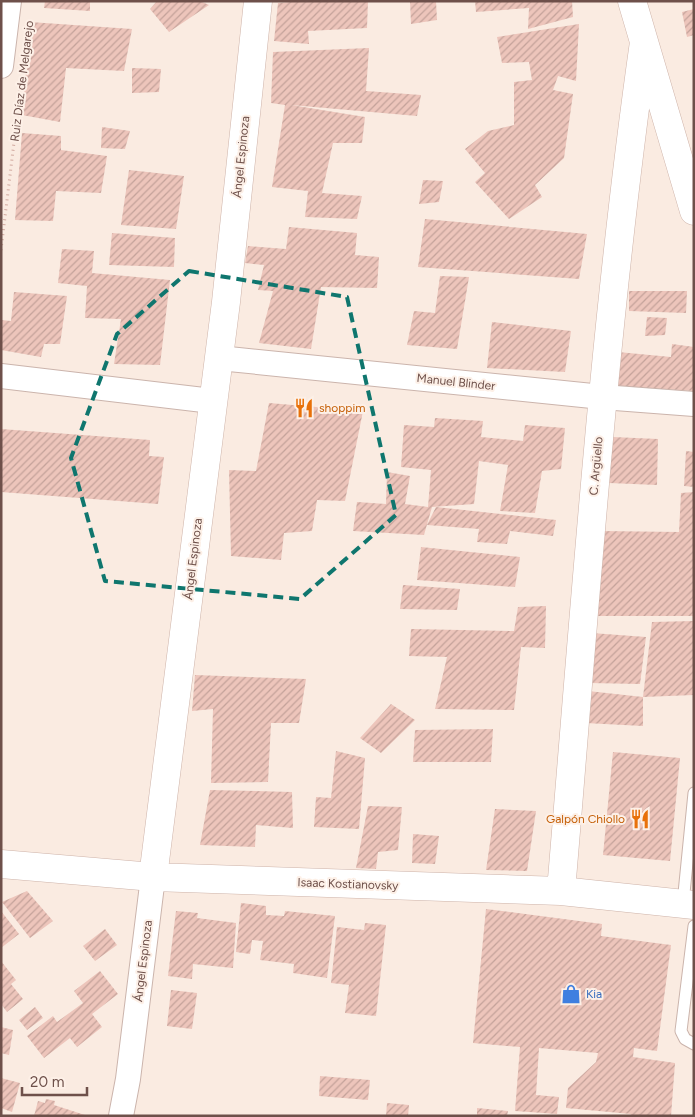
<svg xmlns="http://www.w3.org/2000/svg" width="695" height="1117" viewBox="0 0 695 1117" font-family="Figtree,sans-serif">
<style>
.building{fill:url(#building-hatch)}
.lines{fill:none;stroke-linecap:round;stroke-linejoin:round}
.lane-casing{stroke:#cbb4ac;stroke-width:13}
.street-casing{stroke:#cbb4ac;stroke-width:26}
.secondary-casing{stroke:#ceb3a9;stroke-width:29}
.path{stroke:#d1a99f;stroke-width:3;stroke-dasharray:1 4;stroke-linecap:butt}
.lane{stroke:#fff;stroke-width:11}
.street{stroke:#fff;stroke-width:24}
.secondary{stroke:#fff;stroke-width:28}
.marked{fill:none;stroke:#0f766e;stroke-width:4;stroke-dasharray:10 6;stroke-linejoin:round}
.labels{text-anchor:middle;dominant-baseline:central;stroke-width:4;stroke-linejoin:round;paint-order:stroke}
.street-label{font-size:12px;fill:#6e504a;stroke:#fdf0e7}
.food-label{font-size:12px;fill:#c56008;stroke:#fdf0e7;text-anchor:start}
.shop-label{font-size:12px;fill:#366cbe;stroke:#fdf0e7;text-anchor:start}
</style>
<defs>
<pattern id="building-hatch" width="6" height="6" patternUnits="userSpaceOnUse" patternTransform="scale(1.25)"><rect width="6" height="6" fill="#edc5bb"/><path d="M-1 1l2-2M0 6l6-6M5 7l2-2" fill="none" stroke="#c4a29a"/></pattern>
</defs>
<rect width="100%" height="100%" fill="#faebe1"/>
<path class="building" d="M45,1H90V11L44,8Z
M157,1H200L209,5L169,32L150,9Z
M304,1H368L367,28L308,31L309,44L274,41L278,3Z
M410,1H436L437,20L411,24Z
M475,1H572L573,17L528,29L529,8L476,12Z
M694,9V35L687,37L682,12Z
M30,22L132,29L124,71L66,68L60,122L22,115Z
M579,24L576,81L558,76L553,90L573,94L564,158L535,185L542,197L509,219L475,182L485,173L465,149L488,131L514,125V82L532,80L529,62L502,63L497,37Z
M369,48L366,91L421,95L417,116L291,105L365,117L362,143H333L322,193L362,196L357,219L305,217L308,191L272,187L285,105L271,103L273,52Z
M132,68L161,69L159,92L132,93Z
M102,127L130,131L125,149L101,148Z
M22,133L61,136V150L107,156L101,193L56,191L53,221L15,220Z
M129,170L184,176L176,229L121,225Z
M423,180L443,181L439,202L419,204Z
M425,219L587,234L579,279L418,267Z
M289,227L357,233L355,255L379,257L377,288L321,287L311,349L259,343L273,291L258,290L264,265L245,263L248,246L286,249Z
M112,233L175,238L174,267L109,265Z
M62,249L94,251L92,273L170,280L160,365L114,364L121,319L85,318L87,286L58,283Z
M440,276L469,277L457,349L407,345L414,311L435,313Z
M629,291H687L686,313L629,311Z
M14,292L67,296L60,344H44L41,357L1,350V320L11,321Z
M647,317L667,318L665,335L645,336Z
M492,322L571,331L565,372L487,368Z
M672,344L694,347V391L613,386L618,352L671,357Z
M269,403L363,411L345,501L317,500L312,531L284,533L281,560L231,556L229,470L256,471Z
M435,418L483,421L481,437L523,441L525,425L565,428L561,469L542,471L535,513L500,511L508,465L479,461L474,504L432,507L424,535L353,531L357,502L386,504L387,472L410,476L405,504L428,507L431,470L401,467L404,425L434,427Z
M1,429L150,440L149,456L164,457L158,504L1,492Z
M613,437L658,439L657,485L609,483Z
M686,451L694,452V487L684,486Z
M694,492V616H594L600,531L679,532L681,493Z
M436,507L556,520L553,536L510,531L507,544L477,542L479,529L427,525Z
M421,547L520,557L515,587L417,580Z
M403,585L460,589L457,610L400,609Z
M546,606L545,648L521,647L514,710L435,709L447,657L409,656L411,629L514,631L518,607Z
M694,621V695L643,697V726L585,723L588,691L643,697L652,622Z
M592,633L646,637L640,684L588,683Z
M195,675L306,679L299,723H271L268,782L211,783L213,709L192,711Z
M391,704L415,720L381,753L360,738Z
M493,729L491,762H413L415,730Z
M336,751L365,758L359,829L314,827L316,797L331,798Z
M613,752L680,758L670,861L603,855Z
M210,790L292,792L293,828L256,825L255,847L200,845Z
M368,806L402,807L398,850L378,852L376,869L356,868Z
M495,809L536,811L527,871L486,870Z
M413,834L439,836L435,864L412,863Z
M27,891L53,921L30,938L2,902Z
M241,903L266,906V915L284,916L285,911L335,916L327,978L293,973L294,964L260,960L263,941L252,940L250,954L236,952Z
M486,909L602,924L601,936L671,945L657,1051L634,1048L633,1057L675,1063L671,1116H630L631,1114L566,1108L568,1088L596,1062L598,1053L539,1048L536,1095L559,1097L557,1114L515,1111L520,1047L473,1043Z
M1,911L19,934L1,948Z
M176,911L198,913L197,918L236,923L233,968L193,964L192,979L168,976Z
M365,923L386,925L376,1016L345,1013L349,985L331,983L337,927L364,930Z
M105,929L117,945L95,961L83,946Z
M1,961L16,980L11,984L23,999L7,1012L1,1004Z
M100,971L118,994L92,1014L102,1027L77,1047L70,1038L44,1058L27,1036L53,1016L57,1022L83,1003L74,991Z
M171,990L197,993L192,1029L167,1026Z
M35,1007L43,1018L27,1030L19,1020Z
M1,1027L13,1030L9,1055L1,1053Z
M320,1076L370,1080L368,1100L319,1096Z
M1,1078L20,1083L12,1112L1,1108Z
M46,1099L55,1101L54,1105L88,1116H34L38,1101L45,1103Z
M387,1103L409,1105L408,1116H386Z
M477,1108L508,1111L507,1116H477Z"/>
<g class="lines">
<defs>
<path id="lane" d="M683,903L694,793
M694,926L681,1031L685,1039L694,1044"/>
<path id="street" d="M1,66L9,1
M219,358L602,397L694,404
M1,376L212,401
M121,1116L128,1079L153,877"/>
<path id="secondary" d="M632,1L694,211
M1,864L153,877L561,891L694,905
M153,877L226,302L258,1
M561,891C585,608 604,324 644,42"/>
</defs>
<use href="#lane" class="lane-casing"/>
<use href="#street" class="street-casing"/>
<use href="#secondary" class="secondary-casing"/>
<path class="path" d="M1,250L22,76"/>
<use href="#lane" class="lane"/>
<use href="#street" class="street"/>
<use href="#secondary" class="secondary"/>
</g>
<path class="marked" d="M189,271L347,297L396,515L300,599L105,581L71,458L117,334Z"/>
<defs>
<symbol id="restaurant-bare" viewBox="-9 -9 18 18"><path d="M-5-6h1v4h1v-4h1v4h1v-4h1v5L-1.5 .5V6h-2V.5L-5-1ZM5-6V6H3V1.5H1.5Q1.5-4 5-6Z" fill="#e8710a" stroke="#fdf0e7" stroke-width="2.5" paint-order="stroke"/></symbol>
<symbol id="shop-bare" viewBox="-9 -9 18 18"><path d="M-5-2.5h2.3a2.7 3.5 0 0 1 5.4 0H5L5.5 6h-11ZM-1.5-2.5h3a1.5 2.3 0 0 0-3 0Z" fill="#3f7fe0" stroke="#fdf0e7" stroke-width="2.5" paint-order="stroke"/></symbol>
</defs>
<g fill-rule="evenodd">
<use href="#restaurant-bare" x="290" y="394" width="28" height="28"/>
<use href="#restaurant-bare" x="626" y="805" width="28" height="28"/>
<use href="#shop-bare" x="557" y="980" width="28" height="28"/>
</g>
<g class="labels">
<g class="street-label">
<text transform="translate(22 81) rotate(-83)">Ruiz Díaz de Melgarejo</text>
<text transform="translate(241 157) rotate(-84)">Ángel Espinoza</text>
<text transform="translate(456 382) rotate(6)">Manuel Blinder</text>
<text transform="translate(596 466) rotate(-85)">C. Argüello</text>
<text transform="translate(193 559) rotate(-83)">Ángel Espinoza</text>
<text transform="translate(348 884) rotate(2)">Isaac Kostianovsky</text>
<text transform="translate(143 961) rotate(-83)">Ángel Espinoza</text>
</g>
<g class="food-label">
<text x="319" y="408">shoppim</text>
<text x="625" y="819" text-anchor="end">Galpón Chiollo</text>
</g>
<g class="shop-label">
<text x="586" y="994">Kia</text>
</g>
</g>
<rect width="695" height="1117" fill="none" stroke="#6e504a" stroke-width="5"/>
<path d="M22 1087v8h65v-8" fill="none" stroke="#6e504a" stroke-width="2.5"/>
<text x="30" y="1087" font-size="15" fill="#6e504a" stroke="#fdf0e7" stroke-width="4" paint-order="stroke">20 m</text>
</svg>
